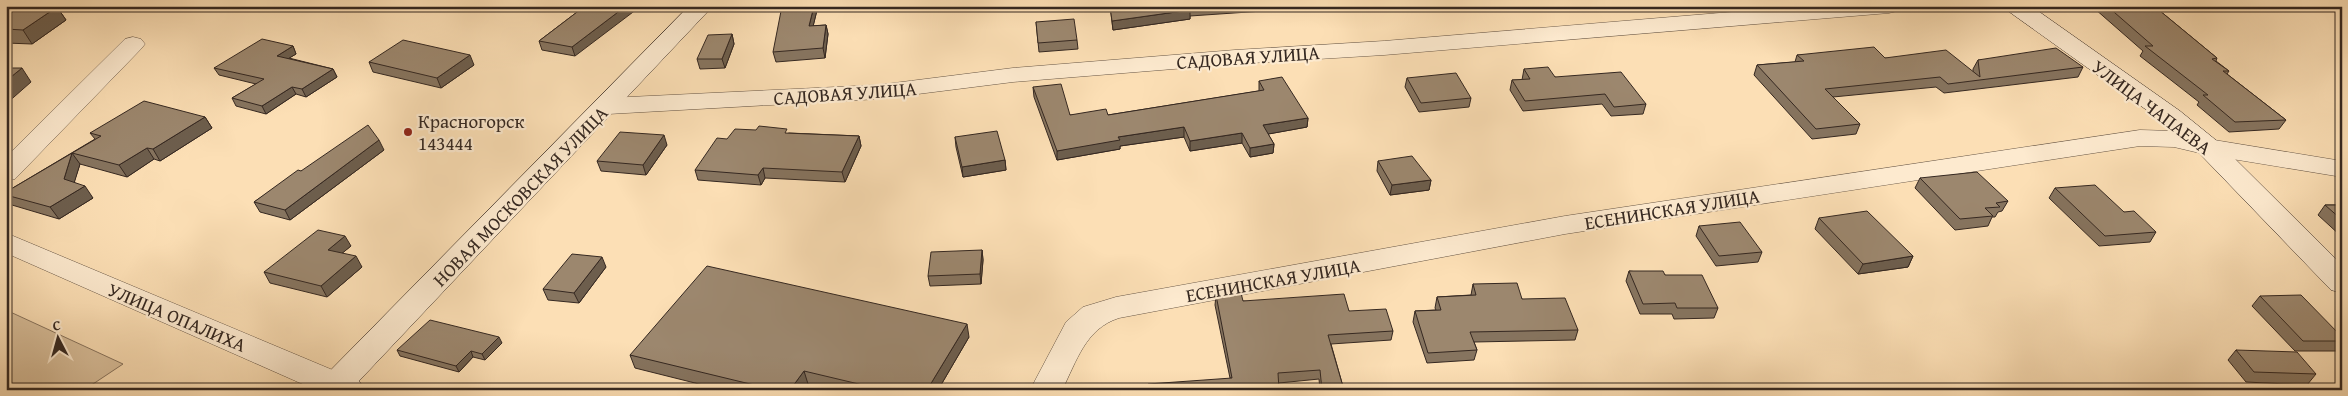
<svg xmlns="http://www.w3.org/2000/svg" width="2348" height="396" viewBox="0 0 2348 396" font-family="'Gentium Book Plus',serif">
<style>
.green{fill:#dac09c;stroke:#88745e}
.lines{fill:none;stroke-linecap:round;stroke-linejoin:round}
.street-casing{stroke:#675646;stroke-width:1}
.secondary-casing{stroke:#352821;stroke-width:1}
.street{fill:#fdeacf;fill-rule:evenodd}
.secondary{fill:#fdeacf;fill-rule:evenodd}
.wall{fill:#86745f;stroke:#352821}
.shaded-wall{fill:#6d5e4d;stroke:#352821}
.building{fill:#9c876e;stroke:#352821}
.poi-dot{fill:#8f2418;stroke:#fdeacf;stroke-width:2}
.labels{text-anchor:middle;dominant-baseline:central;stroke-width:4.5;stroke-linejoin:round;paint-order:stroke}
.street-label{font-size:19px;fill:#352821;stroke:#fdeacf}
.poi-label{font-size:19px;fill:#352821;stroke:#fdeacf;text-anchor:start}
</style>
<rect width="100%" height="100%" fill="#fcdfb5"/>
<filter id="stains"><feTurbulence type="fractalNoise" baseFrequency=".004" numOctaves="4"/><feColorMatrix values="0 0 0 0 .2 0 0 0 0 .09 0 0 0 0 .02 0 0 0 .5 -.17"/></filter>
<radialGradient id="worn" r=".72"><stop offset=".6" stop-color="#630" stop-opacity="0"/><stop offset="1" stop-color="#630" stop-opacity=".3"/></radialGradient>
<path class="green" d="M6,310L123,364L84,390H6Z"/>
<g class="lines">
<defs>
<path id="street" d="M1804,6H1900L1897,11L1889,13L1384,55L1235,64L1013,82L878,99L608,114L599,111L595,106L599,101L608,98L878,85L1013,68L1235,50L1384,41Z
M133,37L141,39L145,44L141,49L15,179L6,181V157L125,39Z
M2140,130L2174,131L2208,139L2342,161V177L2208,155L2174,147L2140,146L1565,234L1119,318C1085,329 1077,361 1062,390H1030L1066,322L1083,307L1116,297L1565,216Z
M6,233L347,376L352,385L350,390H316L6,253Z"/>
<path id="secondary" d="M689,6H713L359,381L365,390H322L320,385L325,376Z
M2005,6H2031L2180,111L2217,141L2342,265V293L2331,290L2199,153L2162,121L2008,11Z"/>
</defs>
<use href="#street" class="street-casing"/>
<use href="#secondary" class="secondary-casing"/>
<use href="#street" class="street"/>
<use href="#secondary" class="secondary"/>
</g>
<path class="wall" d="M6,6L57,7L66,20L32,44L6,43Z
M585,6L575,56L542,50L539,41Z
M818,6L813,26L826,25L828,34L825,58L776,62L773,52Z
M1110,6H1264L1263,11L1190,16V19L1113,30Z
M2096,6H2154L2217,58L2216,61L2229,71L2227,74L2286,120L2279,129L2229,132L2197,105L2199,102L2140,56L2143,51L2095,9Z
M1036,22L1077,40L1078,49L1039,52Z
M732,34L734,44L725,68L700,69L697,59Z
M293,46L296,54L289,58L333,69L337,77L306,97L296,94L266,114L236,106L232,98L256,84L219,75L214,68Z
M1797,55L1885,58L1973,72V69L1978,60L2083,67L2078,77L1944,93L1936,87L1833,97L1860,124L1856,134L1812,139L1754,75L1757,65L1795,62Z
M369,62L474,65L441,88L373,72Z
M1524,69L1555,77L1646,104L1643,114L1611,116L1602,104L1523,111L1510,90L1512,80H1522Z
M1407,78L1471,98L1469,107L1419,112L1405,87Z
M1259,81L1308,118L1307,127L1268,134L1274,144L1273,153L1250,157L1242,143L1190,151L1184,137L1120,146V149L1057,160L1034,97L1033,87L1070,115H1108L1259,91Z
M205,117L212,128L160,161L154,159L127,177L80,164L74,182L93,198L59,219L12,205L6,198V192L95,139L90,133Z
M789,133L859,136L861,146L845,182L765,178L761,185L698,180L695,170Z
M955,137L1005,160L1006,170L963,177L956,147Z
M667,145L646,175L601,171L597,161Z
M384,150L290,220L260,212L254,202L301,171Z
M1378,161L1431,180L1429,190L1390,195L1377,171Z
M1920,178L2008,201L2002,211L1998,212L1995,217H1992L1988,226L1955,230L1915,188Z
M2055,188L2124,212L2156,232L2150,242L2099,246L2049,198Z
M2325,205H2342V237L2318,215Z
M1819,218L1913,256L1908,267L1858,274L1815,229Z
M1699,226L1762,252L1758,262L1716,266L1696,236Z
M351,246L342,253L362,267L327,297L270,283L264,272Z
M982,250L983,260L981,284L930,286L928,276Z
M606,267L579,303L548,300L543,289Z
M1629,271L1665,275L1718,308L1714,318L1674,319L1672,314H1640L1626,281Z
M1473,284L1522,299L1578,330L1575,340L1474,342L1477,350L1474,360L1427,363L1413,322L1415,311L1436,310L1435,308L1437,297L1471,295Z
M1216,295L1243,301L1349,311L1393,331L1391,340L1331,344L1344,390H1320L1319,379L1279,383L1230,378L1215,305Z
M2260,296L2342,337V346L2337,351H2295L2252,306Z
M969,337L938,390H830L808,384L804,390H723L635,368L630,355Z
M502,343L485,360L473,357L459,372L400,356L397,350Z
M2236,350L2316,374L2307,385L2246,382L2228,360Z"/>
<path class="shaded-wall" d="M626,6H641L575,56L572,47Z
M814,6H818L811,35L809,26Z
M57,7L66,20L32,44L23,30Z
M1190,10V19L1113,30L1112,21Z
M826,25L828,34L825,58L823,48Z
M732,34L734,44L725,68L722,59Z
M293,46L296,54L281,63L277,56Z
M470,55L474,65L441,88L437,78Z
M22,68L31,82L6,104V81Z
M333,69L337,77L306,97L302,89Z
M292,87L296,94L266,114L262,106Z
M205,117L212,128L160,161L153,149Z
M1308,118L1307,127L1263,135V125Z
M1184,127V137L1120,146V149L1057,160V151L1118,137Z
M1242,133V143L1190,151V141Z
M664,135L667,145L646,175L643,165Z
M859,136L861,146L845,182L842,172Z
M379,140L384,150L290,220L285,210Z
M1274,144L1273,153L1250,157V148Z
M147,148L154,159L127,177L119,165Z
M72,153L80,164L72,190L64,179Z
M1005,160L1006,170L963,177L962,167Z
M763,168L765,178L761,185L758,175Z
M1431,180L1429,190L1390,195L1392,185Z
M85,186L93,198L59,219L50,207Z
M345,236L351,246L334,260L328,250Z
M982,250L983,260L981,284L980,274Z
M356,256L362,267L327,297L321,286Z
M1913,256L1908,267L1858,274L1863,264Z
M602,257L606,267L579,303L574,293Z
M967,324L969,337L938,390H927Z
M499,337L502,343L485,360L482,354Z
M471,351L473,357L459,372L456,366Z
M804,371L808,384L804,390H790Z"/>
<path class="building" d="M6,6H47L57,7L23,30L6,29Z
M585,6H626L572,47L539,41Z
M782,6H814L809,26L826,25L823,48L773,52Z
M1110,6H1204L1188,7L1190,10L1112,21Z
M2107,6H2154L2217,58L2212,59L2229,71H2223L2286,120L2235,122L2203,95H2208L2145,46H2153Z
M1074,19L1077,40L1038,43L1036,22Z
M732,34L722,59H697L708,35Z
M262,39L293,46L277,56L333,69L302,89L292,87L262,106L232,98L264,79L214,68Z
M403,40L470,55L437,78L369,62Z
M1874,47L1885,58L1946,50L1980,77L1978,60L2056,48L2083,67L1948,84L1940,77L1825,89L1860,124L1816,129L1757,65L1804,61L1797,55Z
M1548,67L1555,77L1621,72L1646,104L1614,107L1605,94L1525,101L1512,80L1530,79L1524,69Z
M6,68H22L6,81Z
M1456,73L1471,98L1421,103L1407,78Z
M1282,77L1308,118L1263,125L1274,144L1250,148L1242,133L1190,141L1184,127L1118,137L1120,140L1057,151L1033,87L1061,84L1070,115L1106,109L1108,115L1264,90L1259,81Z
M144,101L205,117L153,149L147,148L119,165L72,153L64,179L85,186L50,207L6,195V192L101,136L90,133Z
M368,125L379,140L285,210L254,202L298,170L301,171Z
M759,126L787,129L785,133L859,136L842,172L763,168L758,175L695,170L717,138L727,139L735,129L756,130Z
M997,131L1005,160L962,167L955,137Z
M620,132L664,135L643,165L597,161Z
M1412,156L1431,180L1392,185L1378,161Z
M1977,172L2008,201L1996,203L2000,207L1985,208L1993,216L1960,219L1920,178Z
M2095,185L2124,212L2134,211L2156,232L2105,236L2055,188Z
M2325,205H2342V220Z
M1867,211L1913,256L1863,264L1819,218Z
M1740,222L1762,252L1719,256L1699,226Z
M318,230L345,236L328,250L356,256L321,286L264,272Z
M982,250L980,274L928,276L931,252Z
M572,254L602,257L574,293L543,289Z
M707,266L967,324L927,390H884L804,371L790,390H775L630,355Z
M1629,271H1663L1665,275H1702L1718,308H1677L1675,303L1643,304Z
M1517,283L1522,299L1565,298L1578,330L1470,332L1477,350L1428,353L1415,311L1441,310L1437,297L1476,295L1473,284Z
M1241,293L1243,301L1344,294L1349,311L1386,309L1393,331L1328,335L1344,390H1322L1320,370L1278,373L1279,390H1148V384L1232,378L1216,295Z
M2301,295L2342,337V341H2303L2260,296Z
M430,320L499,337L482,354L471,351L456,366L397,350Z
M2236,350L2297,352L2316,374L2254,372Z
M1863,387L1908,389L1909,390H1865Z"/>
<circle class="poi-dot" cx="408" cy="132" r="5"/>
<g class="labels">
<g class="street-label">
<text transform="translate(1248 57) rotate(-4)">САДОВАЯ УЛИЦА</text>
<text transform="translate(845 93) rotate(-4)">САДОВАЯ УЛИЦА</text>
<text transform="translate(2152 107) rotate(37)">УЛИЦА ЧАПАЕВА</text>
<text transform="translate(520 196) rotate(-46)">НОВАЯ МОСКОВСКАЯ УЛИЦА</text>
<text transform="translate(1672 209) rotate(-9)">ЕСЕНИНСКАЯ УЛИЦА</text>
<text transform="translate(1273 280) rotate(-10)">ЕСЕНИНСКАЯ УЛИЦА</text>
<text transform="translate(177 317) rotate(23)">УЛИЦА ОПАЛИХА</text>
</g>
<g class="poi-label">
<text x="418" y="121">Красногорск<tspan x="418" dy="22">143444</tspan></text>
</g>
</g>
<rect width="2348" height="396" fill="none" stroke="#fcdfb5" stroke-width="25"/>
<rect x="8" y="8" width="2333" height="381" fill="none" stroke="#352821" stroke-width="2.5"/>
<rect x="12" y="12" width="2323" height="371" fill="none" stroke="#352821"/>
<g transform="translate(58 338) rotate(354)" stroke="#fdeacf" stroke-width="4" paint-order="stroke">
<path d="M0-4L9 19L0 12L-9 19Z" fill="#352821"/>
<text y="-8" font-size="14" font-weight="bold" text-anchor="middle" fill="#352821">С</text>
</g>
<rect width="100%" height="100%" filter="url(#stains)"/>
<rect width="100%" height="100%" fill="url(#worn)"/>
</svg>
